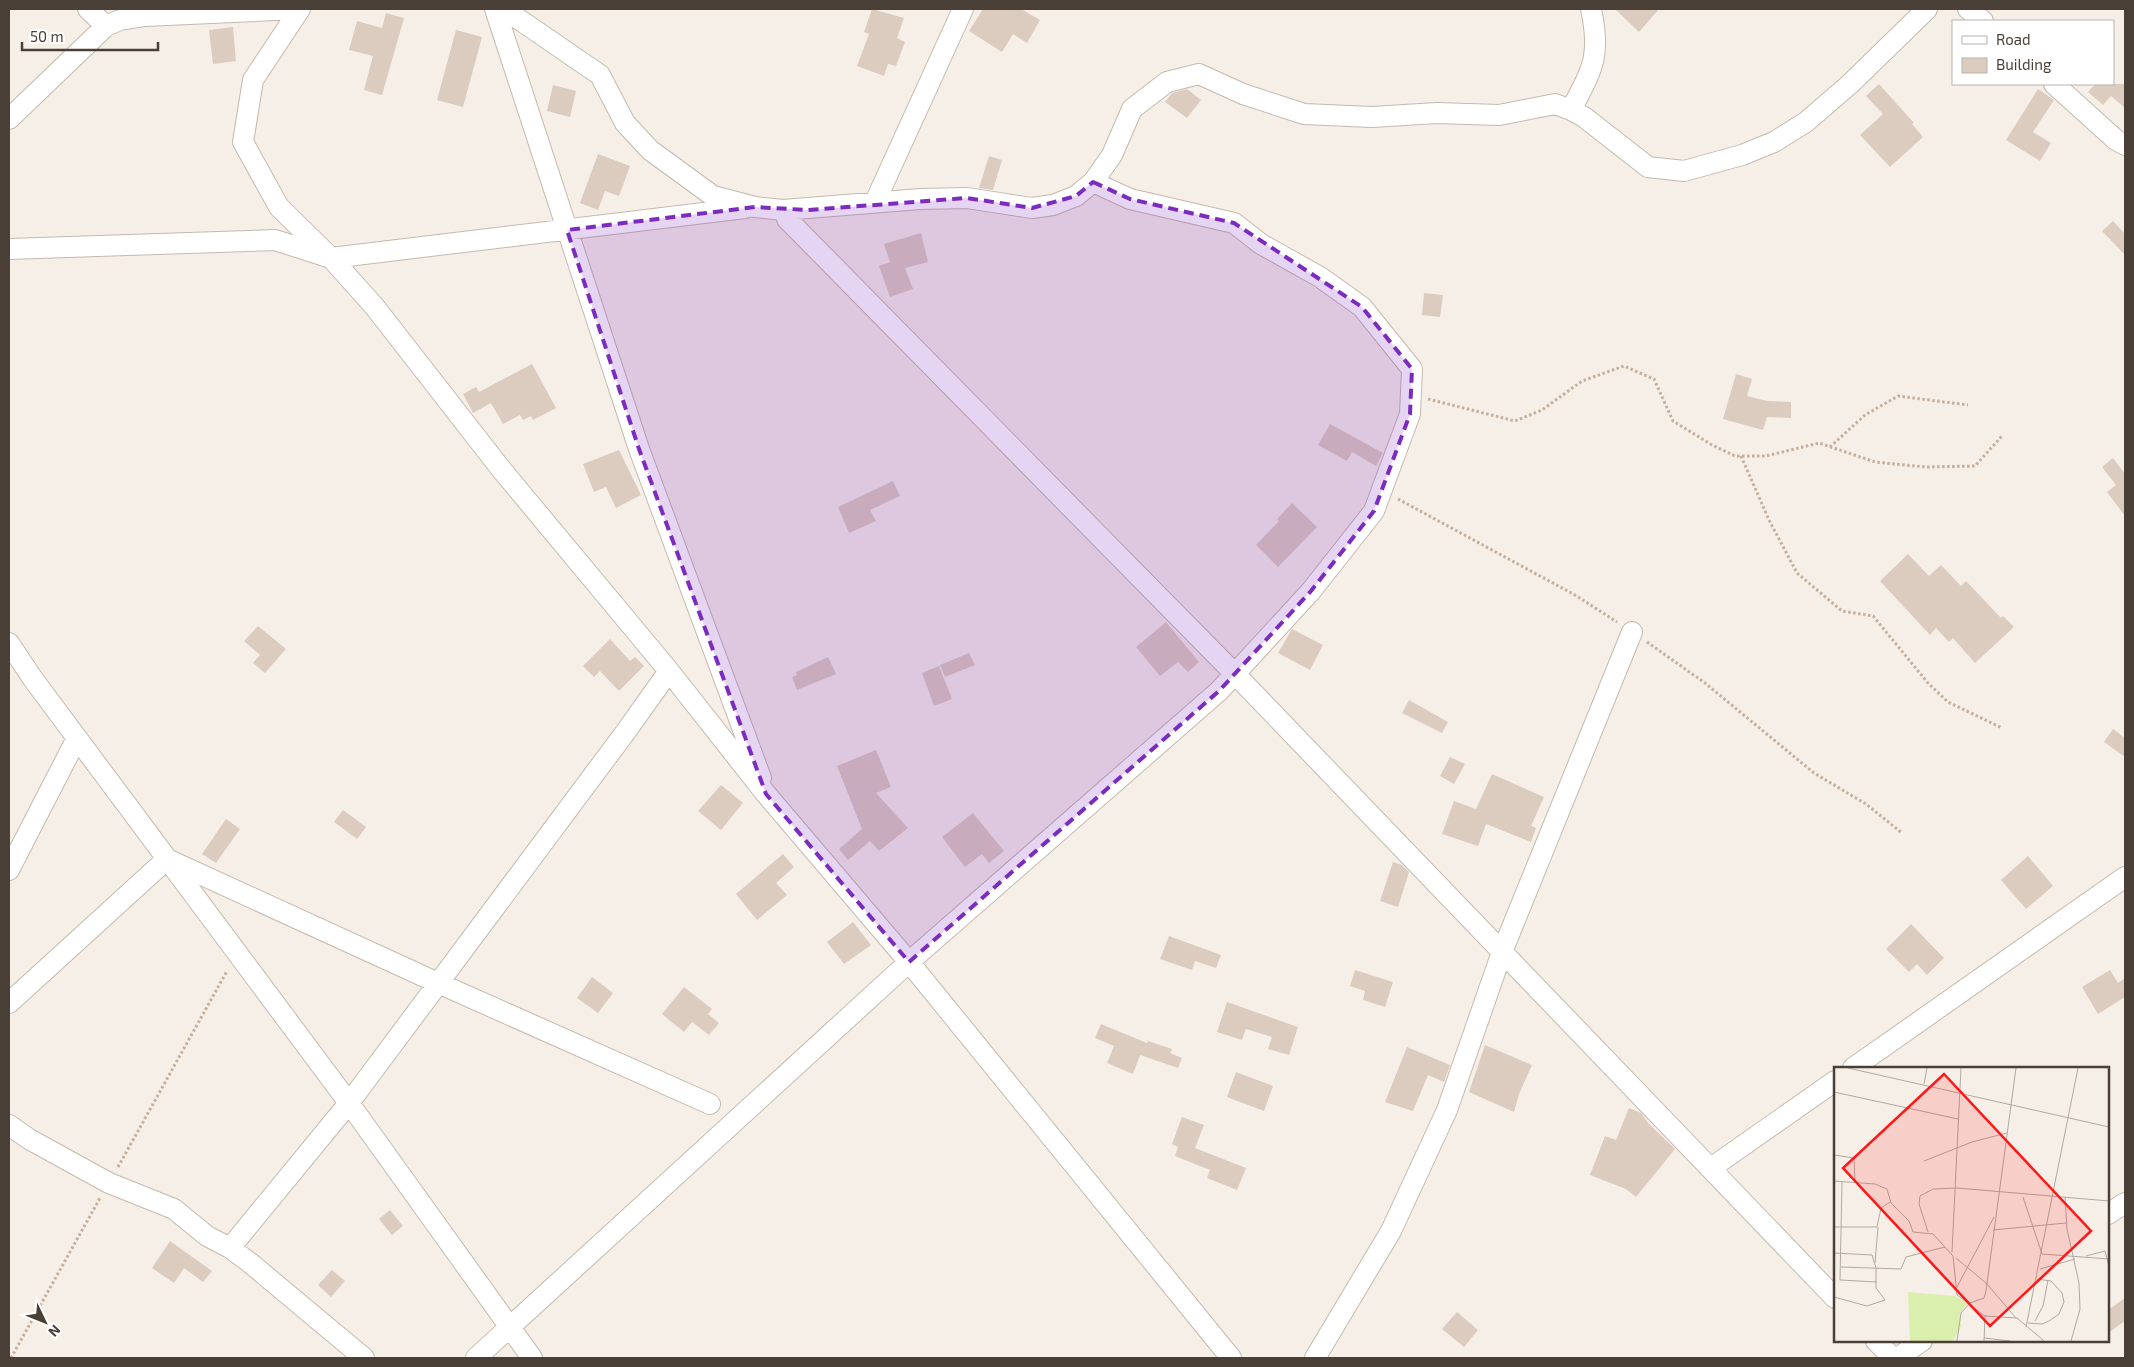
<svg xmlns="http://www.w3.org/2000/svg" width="2134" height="1367" viewBox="0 0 2134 1367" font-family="'Exo 2',sans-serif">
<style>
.building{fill:#dbccbf}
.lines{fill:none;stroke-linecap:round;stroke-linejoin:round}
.street-casing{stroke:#c5b9ac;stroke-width:22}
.path{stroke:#c5af99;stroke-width:3;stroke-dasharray:2.5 2.5;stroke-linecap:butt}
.street{stroke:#fff;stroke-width:20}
.marked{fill:#7b2cbf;fill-opacity:0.2;stroke:#7b2cbf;stroke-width:4;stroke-dasharray:10 6;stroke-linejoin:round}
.inset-road{fill:none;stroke:#b1a9a1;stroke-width:1}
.view{fill:#ff1616;fill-opacity:0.15;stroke:#ff1616;stroke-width:2.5}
.inset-edge{fill:none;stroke:#4a3f36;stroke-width:2.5}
</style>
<rect width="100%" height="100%" fill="#f6efe8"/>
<path class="building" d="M872,9L904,18L897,38L905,42L896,66L888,64L884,76L857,66L869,34L864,32Z
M983,9H1021L1040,20L1027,43L1013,34L1002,52L969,31Z
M1615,9H1659L1639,32Z
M386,13L404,18L382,95L364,90L373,56L349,50L357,21L382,28Z
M233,27L236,61L213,64L209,30Z
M456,30L482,37L463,107L437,100Z
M1879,84L1914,123L1912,124L1923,137L1890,167L1860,135L1883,114L1866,96Z
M2095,84H2125V108L2111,96L2103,105L2088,92Z
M553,85L576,91L570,117L547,111Z
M1187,89L1201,100L1187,118L1165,102L1172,93Z
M2038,89L2054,100L2033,132L2051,143L2040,161L2006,140Z
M598,154L630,166L619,196L605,191L598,210L580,203Z
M989,156L1002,160L993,190L979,188Z
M2113,221L2125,234V255L2102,231Z
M921,233L928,262L905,268L913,289L890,297L879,266L890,262L884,244Z
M1424,293L1443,295L1440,317L1422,315Z
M532,364L556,408L533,420L531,416L523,420L520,415L503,424L491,403L473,413L463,394L476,387L479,392Z
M1736,374L1752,379L1747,396L1767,401L1791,402V418L1767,417L1763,430L1723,419Z
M1330,424L1383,453L1376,466L1352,452L1347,461L1318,445Z
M619,450L641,495L616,508L606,487L594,492L583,464Z
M2113,458L2125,474V516L2107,492L2116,485L2102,467Z
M893,481L900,496L870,510L876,521L849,533L838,507Z
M1292,503L1317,527L1278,567L1256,545L1279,521L1277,519Z
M1908,554L1929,576L1941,565L1961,586L1966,581L2001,618L2003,616L2014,627L1975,663L1953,638L1949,642L1936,628L1930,635L1880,581Z
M1166,622L1199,662L1188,672L1178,662L1160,676L1136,647Z
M258,626L286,649L265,673L253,663L260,655L244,641Z
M1292,629L1323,645L1310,670L1278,653Z
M610,639L630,661L635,657L644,666L619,691L600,671L594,677L583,666Z
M969,653L975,665L945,677L940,665Z
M828,657L836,674L797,690L792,677L797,675L796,672Z
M939,666L952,699L934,706L922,673Z
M1409,700L1448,722L1442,733L1402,713Z
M2113,729L2125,738V757L2104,742Z
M876,750L891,787L876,793L908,828L879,851L870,841L848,860L839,849L862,829L837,766Z
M1450,757L1465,764L1454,784L1440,776Z
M1492,774L1544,797L1531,826L1536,828L1531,842L1486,824L1478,846L1442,834L1454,801L1476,809Z
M721,785L743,803L721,830L698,811Z
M343,810L366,827L357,839L334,822Z
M973,813L1004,851L989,863L982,854L965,867L942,837Z
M226,819L240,829L216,863L202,854Z
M783,854L794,867L776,883L787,895L757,920L736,894Z
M2028,856L2053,886L2026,909L2001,880Z
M1393,862L1402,865L1409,872L1398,907L1380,901Z
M853,922L871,945L844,964L827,942Z
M1911,924L1944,958L1927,975L1917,964L1909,972L1886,949Z
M1169,936L1221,955L1216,968L1195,961L1192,970L1160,959Z
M1355,970L1393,982L1385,1007L1363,1000L1365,991L1350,986Z
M2110,970L2118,983L2125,978V997L2098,1014L2082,987Z
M592,977L613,993L598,1013L577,998Z
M684,987L712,1009L708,1014L719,1023L709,1035L692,1022L684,1032L662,1014Z
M1227,1002L1298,1027L1289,1055L1268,1049L1272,1037L1246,1029L1242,1040L1217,1032Z
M1101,1024L1147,1043L1148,1041L1172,1049L1170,1053L1182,1058L1178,1068L1140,1055L1133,1074L1107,1063L1114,1046L1095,1038Z
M1485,1045L1532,1065L1519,1094L1514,1112L1469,1092Z
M1407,1047L1450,1065L1444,1082L1428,1075L1413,1111L1385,1102Z
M1236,1072L1273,1086L1264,1111L1227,1097Z
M1629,1108L1641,1113L1648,1123L1675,1149L1636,1197L1626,1189L1590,1175L1605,1136L1616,1140Z
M1182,1117L1204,1125L1195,1148L1246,1168L1237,1190L1207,1178L1210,1170L1175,1156L1178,1147L1172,1144Z
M390,1210L403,1226L392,1235L379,1219Z
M170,1241L212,1271L203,1282L184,1268L174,1283L152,1268Z
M332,1270L345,1281L331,1297L318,1285Z
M2125,1298V1321L2108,1333V1310Z
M1457,1312L1478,1330L1464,1347L1442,1329Z"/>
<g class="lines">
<defs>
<path id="street" d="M88,9L106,26
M300,9L253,80L243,142L279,207L331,258L374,306L501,469L669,671L766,794L909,962L1231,1358
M495,9L639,449L761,778
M504,9L600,75L625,123L650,150L713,196L755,207L783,210L920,199L967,198L1032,208L1053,205L1076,196L1093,182L1112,155L1132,109L1167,82L1199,74L1243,94L1304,114L1372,117L1437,113L1499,115L1555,104L1571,110L1584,117L1648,167L1684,171L1742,155L1774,142L1806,122L1850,84L1927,9
M1968,9L1983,21
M2054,84L2116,140L2125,145
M1571,110C1593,68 1601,56 1591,9
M9,119L106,26L120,20L145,16L297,9
M875,202L963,9
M787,219L1235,674L1835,1298
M9,249L275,240L331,258L745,208
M9,643L33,679L349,1103L532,1358
M9,870L77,738
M9,1003L167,859L438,983L710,1104
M1853,1068L2125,877
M9,1125L29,1139L109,1183L174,1209L207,1236L230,1248L249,1262L364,1358
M1711,1168L1835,1081
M2108,1214L2125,1203
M230,1248L349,1103L627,730L669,671
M1876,1341L1893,1358
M476,1358L909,962L1219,691L1311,591L1374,511L1410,414L1412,369L1362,307L1320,277L1261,244L1234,223L1130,199L1093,182
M1315,1358L1391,1231L1447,1110L1502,952L1632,632
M1897,1358L1922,1341"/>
</defs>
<use href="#street" class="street-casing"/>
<path class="path" d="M1428,399L1515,421L1542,410L1582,381L1624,366L1654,379L1673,421L1712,445L1735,456H1766L1819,443L1875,462L1926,467L1975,466L2002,436
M1830,447L1865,415L1898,396L1968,405
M1741,456L1769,520L1797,573L1842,611L1873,616L1928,683L1948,702L2002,728
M1398,499L1575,595L1617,622
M1647,642L1705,683L1814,773L1866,804L1902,833
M118,1167L227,971
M11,1358L100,1198"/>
<use href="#street" class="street"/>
</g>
<path class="marked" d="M1093,182L1130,199L1234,223L1362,307L1412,369L1410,414L1374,511L1311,591L1219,691L909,962L766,794L639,449L567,230L755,207L808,210L967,198L1032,208L1076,196Z"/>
<g transform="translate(1834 1067)">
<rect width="275" height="275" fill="#f6efe8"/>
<path d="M74,225L120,229L134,236L126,246L127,259L119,274H76Z" fill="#daeead"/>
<path class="inset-road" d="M14,1L275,60M90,17L93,1M0,25L124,52M0,88L20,91L21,115M90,94L138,75L173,66M0,114L41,117L53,122L57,136L75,154L79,165L99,167L119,189L123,228L151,249L183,251L210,274M8,115L6,213L43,215M189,130L208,187L275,192M231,130L233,162L245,216L246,242L237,274M0,160H43L47,141L56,135M159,163L232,156M94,165L85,137L86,129L99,122L123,121L275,134M118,185L127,1M0,186L38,188L42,201V221L51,233L33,239L0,230M252,189L271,184L275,200M122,191L152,216L182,251M41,196L44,160M7,200L67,202L72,190L111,180M206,202L241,192M122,222L160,150M201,254L209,239L214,213M194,256L208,257L215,254L225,247L230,235L228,226L217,214L203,212M192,260L244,1M150,271L176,274M123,274L127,246L136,236L150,231L152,224L182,1M150,274L151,249"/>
<path class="view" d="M110,7L257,164L156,259L9,101Z"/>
<rect width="275" height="275" class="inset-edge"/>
</g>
<rect width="2134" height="1367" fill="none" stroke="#4a3f36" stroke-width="20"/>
<rect x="1952" y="20" width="162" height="65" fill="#ffffff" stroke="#b7b2af"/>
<rect x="1962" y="36" width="25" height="8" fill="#ffffff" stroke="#b7b2af"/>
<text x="1996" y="45" font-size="15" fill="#4a3f36">Road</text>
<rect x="1962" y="58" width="25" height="15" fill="#dbccbf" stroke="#b7b2af"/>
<text x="1996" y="70" font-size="15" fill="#4a3f36">Building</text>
<g transform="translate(45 1322) rotate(133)" stroke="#ffffff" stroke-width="4" paint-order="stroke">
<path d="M0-4L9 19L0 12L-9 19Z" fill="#4a3f36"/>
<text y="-8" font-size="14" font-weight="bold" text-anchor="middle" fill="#4a3f36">N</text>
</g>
<path d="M22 42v8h136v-8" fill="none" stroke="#4a3f36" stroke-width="2.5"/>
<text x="30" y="42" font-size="15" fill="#4a3f36" stroke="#ffffff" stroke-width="4" paint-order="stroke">50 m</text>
</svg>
